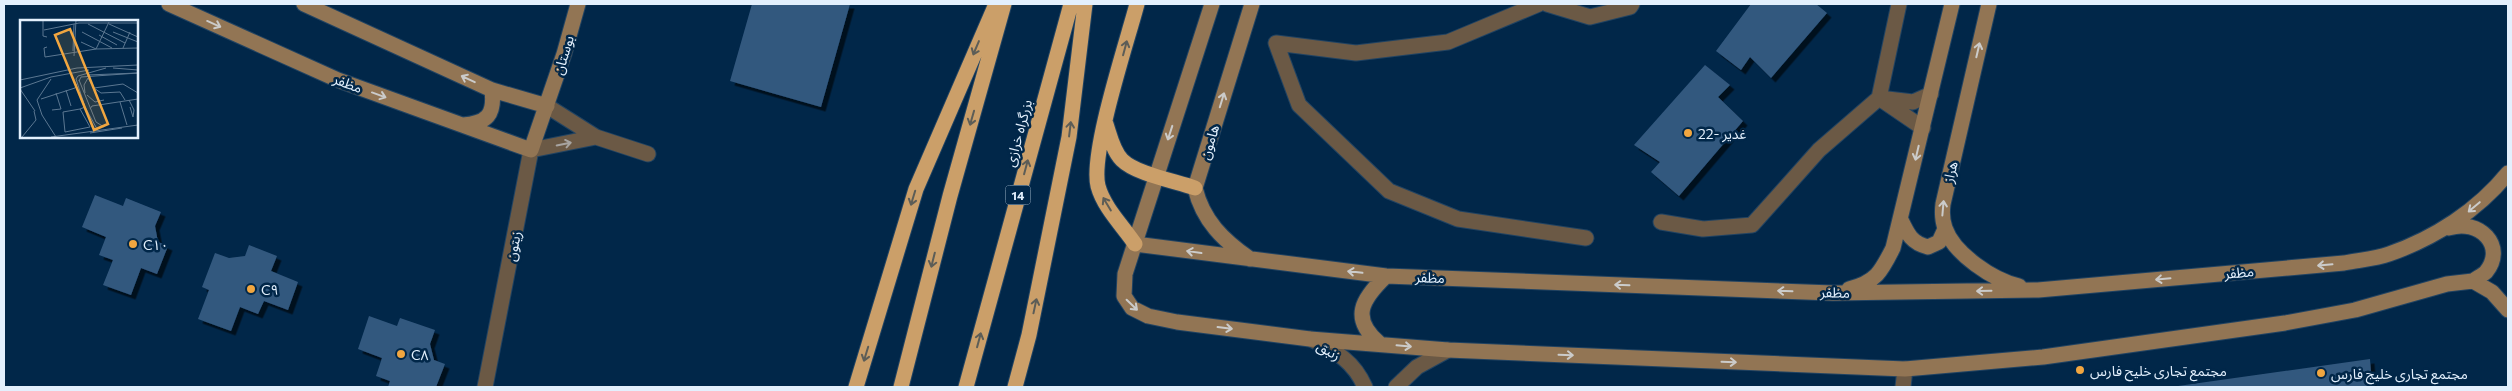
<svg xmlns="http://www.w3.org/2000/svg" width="2512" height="391" viewBox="0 0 2512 391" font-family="Commissioner,'Noto Sans Arabic',sans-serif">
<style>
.building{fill:#33587e;filter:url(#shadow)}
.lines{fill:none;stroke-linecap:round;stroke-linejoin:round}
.street-casing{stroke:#214362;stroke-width:17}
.secondary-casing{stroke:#214362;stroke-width:17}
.highway-casing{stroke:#214362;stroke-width:17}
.street{stroke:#6b5945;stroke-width:15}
.secondary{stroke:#927554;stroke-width:15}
.highway{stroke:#cb9f69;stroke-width:15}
.oneway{stroke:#cbcbca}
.oneway2{stroke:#5c5d57}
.oneway3{stroke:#a7a4a1}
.poi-dot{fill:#f1a640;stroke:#012749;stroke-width:2}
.labels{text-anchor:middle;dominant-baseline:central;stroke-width:5;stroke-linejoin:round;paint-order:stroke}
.shield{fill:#012749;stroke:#9fb4c7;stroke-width:1}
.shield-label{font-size:12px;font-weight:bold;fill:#e3f0fd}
.street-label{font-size:14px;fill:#e3f0fd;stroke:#012749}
.poi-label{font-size:14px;fill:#e3f0fd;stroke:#012749;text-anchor:start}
.inset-road{fill:none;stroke:#5b7791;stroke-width:1}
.view{fill:#f1a640;fill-opacity:0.15;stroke:#f1a640;stroke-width:2.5}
.inset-edge{fill:none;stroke:#e3f0fd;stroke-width:2.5}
</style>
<defs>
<filter id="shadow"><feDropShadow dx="4.5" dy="4.5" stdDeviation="0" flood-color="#0009"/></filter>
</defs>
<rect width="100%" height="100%" fill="#012749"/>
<path class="building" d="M752,4H850L821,107L730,81Z
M1751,4H1816L1827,13L1771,78L1750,57L1741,70L1716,51Z
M1705,65L1730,85L1718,97L1743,121L1679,196L1651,172L1660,162L1634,145Z
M95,195L123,206L126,198L161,212L155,226L158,242L168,246L157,274L141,268L131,295L103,285L113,260L99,255L106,237L82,227Z
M249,245L277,256L271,271L298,282L288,310L264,301L258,314L240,307L231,331L198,319L209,290L202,287L215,253L229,258L245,256Z
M369,316L397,326L400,318L435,330L430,344L434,360L445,364L436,387H388L390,381L376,376L382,358L358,349Z
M2370,359L2372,387H2178V386Z"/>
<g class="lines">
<defs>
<path id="street" d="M1539,4L1448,42L1356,53L1276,43L1299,105L1389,191L1458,219L1586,238
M1547,4L1590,17L1630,7L1632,4
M1879,98L1913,102L1931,94
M1882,100L1923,128
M547,106L596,137L648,154
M1661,222L1703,229L1752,225L1819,150L1879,98L1899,4
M1311,339C1336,352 1353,360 1365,387
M485,387L531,150L596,137
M1396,387L1417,367L1448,350
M1903,387L1905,369"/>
<path id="secondary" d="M169,4L338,80L531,150L564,54L578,4
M304,4L492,90L547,106
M1212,4L1125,274L1124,296L1132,308L1148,316L1177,322L1310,339L1448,350L1905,369L2043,357L2285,323L2355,310L2447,284L2473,281L2492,292L2508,310
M1989,4L1943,204C1942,212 1942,220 1945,228C1954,254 1993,280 2019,286
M463,125C487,123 495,115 492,90
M1901,220C1908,235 1912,243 1928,247L1939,242L1945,229
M2449,228C2479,218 2507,246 2486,272C2483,275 2477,278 2473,281
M1135,244L1386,276L1833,293L2038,290L2344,263C2358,260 2375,259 2389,254C2435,238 2478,210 2508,173
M1250,259C1223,240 1203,221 1195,188L1252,4
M1849,289C1876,282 1881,272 1893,248L1952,4
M1379,343C1350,318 1362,299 1386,276"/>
<path id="highway" d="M1106,124C1110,136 1113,151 1122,160C1136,174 1175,181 1195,188
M1135,244C1123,226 1104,208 1098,186C1090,153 1127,42 1137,4
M856,387L916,189L996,4
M901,387L950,196L1004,4
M966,387L1071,4
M1015,387L1029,335L1069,137L1085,4"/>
</defs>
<use href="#street" class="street-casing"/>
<use href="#secondary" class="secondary-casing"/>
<use href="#highway" class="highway-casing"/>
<use href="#street" class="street"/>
<use href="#secondary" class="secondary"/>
<use href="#highway" class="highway"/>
</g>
<defs><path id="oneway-shaft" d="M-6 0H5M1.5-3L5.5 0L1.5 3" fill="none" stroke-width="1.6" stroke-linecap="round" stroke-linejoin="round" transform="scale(1.25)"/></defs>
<g class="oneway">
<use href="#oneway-shaft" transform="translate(214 24) rotate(24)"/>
<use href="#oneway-shaft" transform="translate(1978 50) rotate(-77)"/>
<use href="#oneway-shaft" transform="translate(468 79) rotate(-155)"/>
<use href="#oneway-shaft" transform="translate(379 95) rotate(20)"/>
<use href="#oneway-shaft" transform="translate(1222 100) rotate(-73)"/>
<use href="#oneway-shaft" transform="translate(1170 133) rotate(108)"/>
<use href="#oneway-shaft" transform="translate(1917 153) rotate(103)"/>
<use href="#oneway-shaft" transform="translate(2474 207) rotate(140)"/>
<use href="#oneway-shaft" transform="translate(1943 208) rotate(-85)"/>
<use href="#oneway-shaft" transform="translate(1194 252) rotate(-172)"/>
<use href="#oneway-shaft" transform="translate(2325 265) rotate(175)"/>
<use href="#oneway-shaft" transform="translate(1355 272) rotate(-174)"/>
<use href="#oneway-shaft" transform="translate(2163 279) rotate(175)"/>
<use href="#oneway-shaft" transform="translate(1622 285) rotate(-178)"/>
<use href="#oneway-shaft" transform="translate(1785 291) rotate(-178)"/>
<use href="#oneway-shaft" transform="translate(1984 291) rotate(179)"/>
<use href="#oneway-shaft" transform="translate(1132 305) rotate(44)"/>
<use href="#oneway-shaft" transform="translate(1225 328) rotate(7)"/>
<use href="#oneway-shaft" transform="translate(1404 346) rotate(5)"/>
<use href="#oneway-shaft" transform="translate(1566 355) rotate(2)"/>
<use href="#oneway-shaft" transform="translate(1729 362) rotate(2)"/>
</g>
<g class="oneway2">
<use href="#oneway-shaft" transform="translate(976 48) rotate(113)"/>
<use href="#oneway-shaft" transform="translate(1125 48) rotate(-75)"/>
<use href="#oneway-shaft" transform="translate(972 118) rotate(106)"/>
<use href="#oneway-shaft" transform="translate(1070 129) rotate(-83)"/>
<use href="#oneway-shaft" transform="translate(1026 167) rotate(-75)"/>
<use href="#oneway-shaft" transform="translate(913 198) rotate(107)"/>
<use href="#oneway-shaft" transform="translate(1107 204) rotate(-121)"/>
<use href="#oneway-shaft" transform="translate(933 260) rotate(104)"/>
<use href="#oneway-shaft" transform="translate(1035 306) rotate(-78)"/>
<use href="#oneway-shaft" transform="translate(979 340) rotate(-75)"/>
<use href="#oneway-shaft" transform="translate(866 354) rotate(107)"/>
</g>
<use class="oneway3" href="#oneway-shaft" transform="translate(564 144) rotate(-11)"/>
<g class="poi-dot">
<circle cx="1688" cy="133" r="5"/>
<circle cx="133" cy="244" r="5"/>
<circle cx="251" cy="289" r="5"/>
<circle cx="401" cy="354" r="5"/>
<circle cx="2080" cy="370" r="5"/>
<circle cx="2321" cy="373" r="5"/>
</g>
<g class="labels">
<rect class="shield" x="1005.5" y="185.5" width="25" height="19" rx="4"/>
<g class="shield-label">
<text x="1018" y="195">14</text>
</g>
<g class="street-label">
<text transform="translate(563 55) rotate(-73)">بوستان</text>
<text transform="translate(348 83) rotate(21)">مظفر</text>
<text transform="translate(1018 133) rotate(-75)">بزرگراه خرازی</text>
<text transform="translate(1209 142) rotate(-73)">هامون</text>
<text transform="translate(1950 172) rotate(-77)">هراز</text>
<text transform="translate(513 246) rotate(-79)">زیتون</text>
<text transform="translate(2239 272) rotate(-5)">مظفر</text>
<text transform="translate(1430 277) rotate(2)">مظفر</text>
<text transform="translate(1835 292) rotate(1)">مظفر</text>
<text transform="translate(1329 350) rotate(31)">زنبق</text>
</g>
<g class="poi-label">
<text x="1698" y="133">22- غدیر</text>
<text x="143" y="244">C۱۰</text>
<text x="261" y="289">C۹</text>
<text x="411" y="354">C۸</text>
<text x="2090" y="370">مجتمع تجاری خلیح فارس</text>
<text x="2331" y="373">مجتمع تجاری خلیج فارس</text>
</g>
</g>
<g transform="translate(20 20)">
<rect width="118" height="118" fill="#012749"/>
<path class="inset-road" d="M23,0V16L27,17M68,4L105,23M89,4L118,17M24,10L59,3H118M62,12L92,28M93,12L118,22M79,15L97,25M61,22L76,29L89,2M27,27L24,28L25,37L76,29L118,28M103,28L110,12M53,31L54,4M54,36L56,0M93,48L118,50M58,56L56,59L65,87L77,109M58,56L86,48M0,60L57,48L118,45M59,60L76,102L84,107M59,61L61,57L118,53L67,55M0,68L31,57L69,50M0,69L15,91M46,70L51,86M65,73L64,65L68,58L74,68M67,75L75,82L84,80M21,79L55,68L57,64M105,80L100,72L81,73L74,68L103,64L118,73M109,80L114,90L113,97L110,87M100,82L107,105M60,89L43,92L45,112L70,107L60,89L65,87M70,89L72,86L118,79M32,90L41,89L36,73M22,95L36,117M22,95L17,80L31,59M70,113L102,108M2,117L16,100L14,91M31,117L118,105"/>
<path class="view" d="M50,9L88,104L74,110L35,15Z"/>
<rect width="118" height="118" class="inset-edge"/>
</g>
<rect width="2512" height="391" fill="none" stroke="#e3f0fd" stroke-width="10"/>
</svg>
